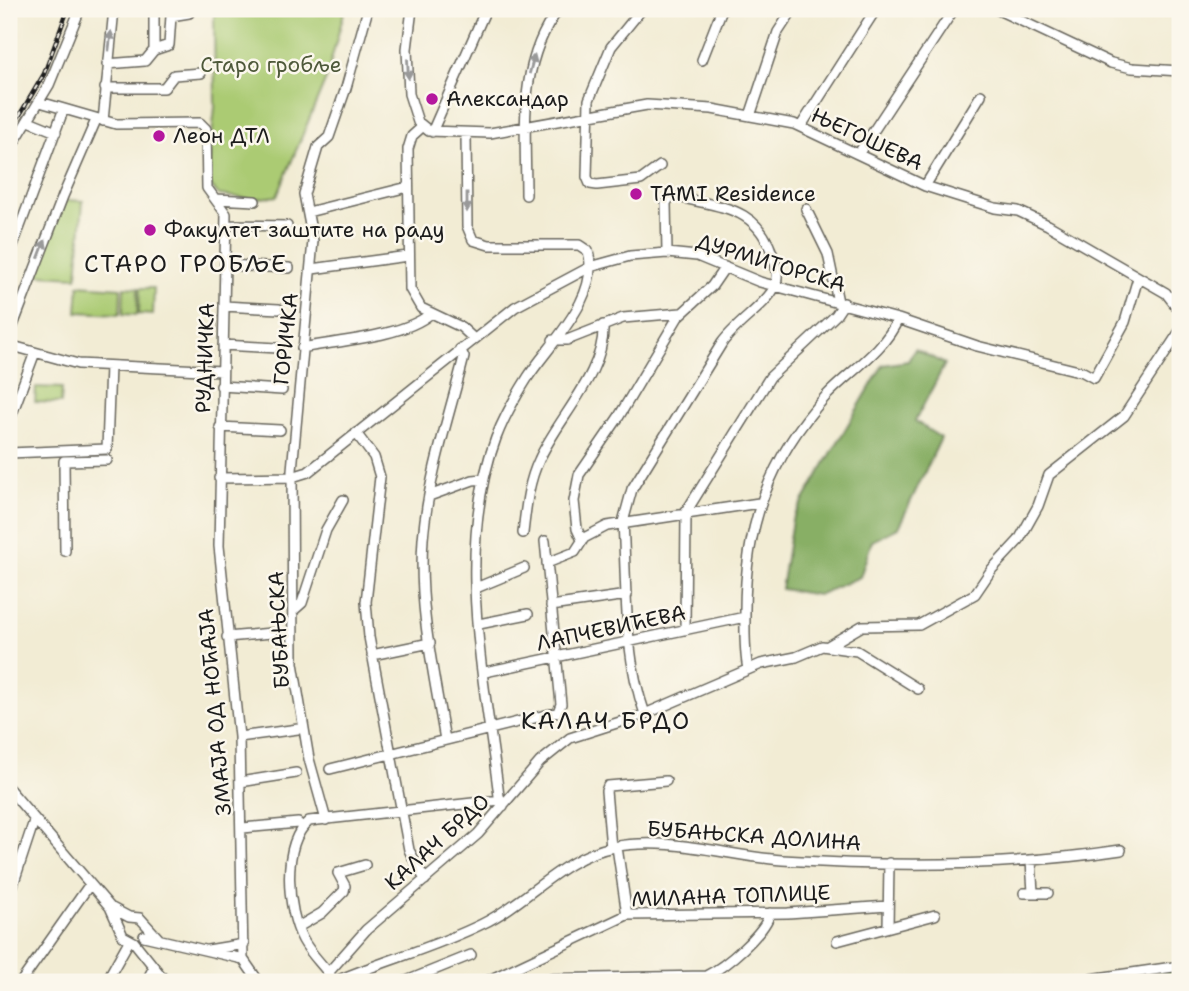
<svg xmlns="http://www.w3.org/2000/svg" width="1189" height="991" viewBox="0 0 1189 991" font-family="'Shantell Sans',sans-serif">
<style>
.green{fill:#abcb73;stroke:#647448;stroke-width:2}
.forest{fill:#88af65;stroke:#526640;stroke-width:2}
.lines{fill:none;stroke-linecap:round;stroke-linejoin:round}
.minor-casing{stroke:#67655c;stroke-width:12}
.minor{stroke:#fff;stroke-width:9}
.rail-casing{stroke:#1c1c1c;stroke-width:4.5}
.rail{stroke:#fbf7ec;stroke-width:2;stroke-dasharray:5;stroke-linecap:butt}
.oneway{fill:#999}
.poi-dot{fill:#b5179e;stroke:#fbf7ec;stroke-width:2.5}
.labels{text-anchor:middle;dominant-baseline:central;stroke-width:5;stroke-linejoin:round;paint-order:stroke}
.park-label{font-size:21px;fill:#4e593a;stroke:#fbf7ec}
.poi-label{font-size:21px;fill:#1c1c1c;stroke:#fbf7ec;text-anchor:start}
.street-label{font-size:21px;fill:#1c1c1c;stroke:#fbf7ec}
.quarter-label{font-size:24px;letter-spacing:2px;fill:#1c1c1c;stroke:#fbf7ec}
</style>
<rect width="100%" height="100%" fill="#fbf7ec"/>
<filter id="ink" filterUnits="userSpaceOnUse"><feTurbulence type="fractalNoise" baseFrequency=".0143" numOctaves="2"/><feDisplacementMap in="SourceGraphic" scale="14" xChannelSelector="R" yChannelSelector="G"/><feConvolveMatrix kernelMatrix="1 2 1 2 8 2 1 2 1" color-interpolation-filters="sRGB"/></filter>
<filter id="wash" filterUnits="userSpaceOnUse"><feTurbulence type="fractalNoise" baseFrequency=".00686" numOctaves="4" result="noise"/><feDisplacementMap in="SourceGraphic" scale="28" xChannelSelector="R" yChannelSelector="G"/><feGaussianBlur stdDeviation="1.57" result="paint"/><feColorMatrix in="noise" values="0 0 0 0 0 0 0 0 0 0 0 0 0 0 0 0 0 1.4 0 .05"/><feComposite in="paint" operator="in"/></filter>
<g filter="url(#wash)">
<rect width="100%" height="100%" fill="#f2ecd4"/>
<path class="green" d="M214,9H345L326,79L277,196L253,199L219,195L210,185L208,172L215,107Z
M65,200L83,201L77,277L39,275L36,272Z
M79,285L121,288L120,314L77,312Z
M124,287L138,288L137,315L123,314Z
M140,288H154L153,315L139,314Z
M36,387L62,388L61,403L35,402Z"/>
<path class="forest" d="M915,349L945,364L915,421L941,438L898,528L872,541L860,577L818,595L781,589L792,520L883,365L908,361Z
M1174,970L1179,982H1092Z"/>
</g>
<g filter="url(#ink)">
<g class="lines">
<defs>
<path id="minor" d="M154,9V50
M412,9L407,49L409,94L418,122L429,131L490,133L647,105L712,109L794,124L925,186L995,208L1018,211L1048,225L1166,293L1180,311
M642,9L611,47L589,100L587,177L590,184L597,185L641,180L660,166
M996,9L1111,63L1132,68L1180,71
M702,60L722,9
M107,64L145,61L154,50L169,45L171,16L189,13L190,9
M105,88H164L174,75L201,73
M40,102L116,124L200,123L206,129L207,188L226,214L219,546L239,737L243,959L259,982
M750,116L778,32L793,9
M29,121L56,132
M103,121L114,9
M801,126L876,9
M422,127L412,136L408,149L410,289L421,308L461,327L473,338
M432,132L486,9
M466,134L467,226L473,240L489,245H579L588,251C601,297 551,342 528,377C516,396 504,417 496,438C454,550 485,681 499,796L503,806
M9,151L49,85L80,9
M859,153L954,9
M925,186L981,95
M526,195C526,132 517,62 559,9
M216,199L255,201
M806,209L828,254L838,302
M308,212L408,187
M226,225L287,226
M9,256L63,111
M225,265L289,268
M312,269L408,256
M224,306L279,309
M9,336L63,196L96,120
M553,340H567L623,318L681,313
M9,345L78,364L222,371
M223,345L278,348
M302,348C336,341 403,337 430,314
M221,386L282,390
M9,422L34,355
M220,427L280,430
M356,433L374,457L380,477L366,602L369,637L409,850L425,880
M9,453L107,449L110,366
M219,478L292,477L308,472L515,307L590,267L630,256L667,253L697,256L760,282L898,319L977,346L1083,372L1094,378L1125,322L1138,278
M429,496L473,480L484,479
M523,533C526,508 528,483 539,460C557,419 606,372 603,325
M582,540L577,529L574,501L579,475L618,418L678,317L712,286L725,267
M65,551L64,461L107,460
M547,563L575,552L584,538L607,526L759,503
M476,588L524,568
M551,606L627,595
M293,611L302,603L326,530L343,500
M479,624L528,614
M685,630L686,512L770,377L836,315L844,303
M227,637L272,633
M828,646L862,626L919,625L975,594L992,569L1019,540L1038,506L1049,475L1124,416L1180,331
M372,655L430,643
M748,669C744,650 745,629 745,610C745,527 769,458 826,396C850,371 884,351 898,319
M485,672L745,617
M645,714C623,652 627,587 623,522L632,489L722,343C736,323 765,306 774,288C780,277 776,267 773,256C757,206 722,208 678,197H670L666,203L667,253
M239,737L298,729
M445,740C434,674 418,606 423,539C428,477 449,417 464,357L460,349
M330,769L558,712L561,704L545,541
M240,782L296,773
M9,789L110,907L123,936L134,942L166,982
M326,820L309,759L293,663L292,470L313,241L304,194L318,147L329,137L346,88L368,9
M243,828L298,823
M617,847L627,915
M611,848L606,791L608,786L666,781
M1031,861L1033,892
M1024,893H1048
M9,897L34,821
M112,908L129,917L140,918L159,939
M298,927L322,913L344,891L345,886L338,873L365,865
M888,927L889,863
M144,936L243,959
M837,941L935,915
M208,950L244,944
M328,973L366,930L478,834L540,762L570,738L645,714L761,664L796,657L822,646L857,651L918,689
M330,975C321,963 310,953 303,940C287,910 281,844 309,821L500,800
M492,980L706,976C725,967 765,933 770,913
M21,982L90,884
M106,982L129,941
M146,982L154,967
M334,982C382,961 434,948 482,924C528,902 562,857 613,847C669,836 727,856 782,860C895,867 1009,867 1121,850
M404,982L471,955
M485,982L627,915L788,913L888,906
M1070,982L1180,966"/>
</defs>
<use href="#minor" class="minor-casing"/>
<use href="#minor" class="minor"/>
<defs>
<path id="rail" d="M9,133L44,74L68,9"/>
</defs>
<use href="#rail" class="rail-casing"/>
<use href="#rail" class="rail"/>
</g>
<defs><path id="oneway-solid" d="M-6-.8H1V-3.2L6.5 0L1 3.2V.8H-6Z" transform="scale(1.75)"/></defs>
<g class="oneway">
<use href="#oneway-solid" transform="translate(110 41) rotate(-83)"/>
<use href="#oneway-solid" transform="translate(532 64) rotate(-75)"/>
<use href="#oneway-solid" transform="translate(408 69) rotate(87)"/>
<use href="#oneway-solid" transform="translate(467 202) rotate(90)"/>
<use href="#oneway-solid" transform="translate(42 249) rotate(-69)"/>
</g>
</g>
<g class="poi-dot">
<circle cx="432" cy="99" r="7"/>
<circle cx="159" cy="136" r="7"/>
<circle cx="636" cy="194" r="7"/>
<circle cx="150" cy="230" r="7"/>
</g>
<g class="labels">
<g class="park-label">
<text x="271" y="65">Старо гробље</text>
</g>
<g class="poi-label">
<text x="446" y="99">Александар</text>
<text x="173" y="136">Леон ДТЛ</text>
<text x="650" y="194">TAMI Residence</text>
<text x="164" y="230">Факултет заштите на раду</text>
</g>
<g class="street-label">
<text transform="translate(867 139) rotate(25)">ЊЕГОШЕВА</text>
<text transform="translate(771 263) rotate(17)">ДУРМИТОРСКА</text>
<text transform="translate(286 339) rotate(-84)">ГОРИЧКА</text>
<text transform="translate(205 358) rotate(-88)">РУДНИЧКА</text>
<text transform="translate(611 628) rotate(-12)">ЛАПЧЕВИЋЕВА</text>
<text transform="translate(279 630) rotate(-93)">БУБАЊСКА</text>
<text transform="translate(215 712) rotate(-95)">ЗМАЈА ОД НОЋАЈА</text>
<text transform="translate(754 836) rotate(4)">БУБАЊСКА ДОЛИНА</text>
<text transform="translate(437 842) rotate(-42)">КАЛАЧ БРДО</text>
<text transform="translate(731 896) rotate(-2)">МИЛАНА ТОПЛИЦЕ</text>
</g>
<g class="quarter-label">
<text x="186" y="264">СТАРО ГРОБЉЕ</text>
<text x="606" y="721">КАЛАЧ БРДО</text>
</g>
</g>
<rect width="1189" height="991" fill="none" stroke="#fbf7ec" stroke-width="35"/>
</svg>
